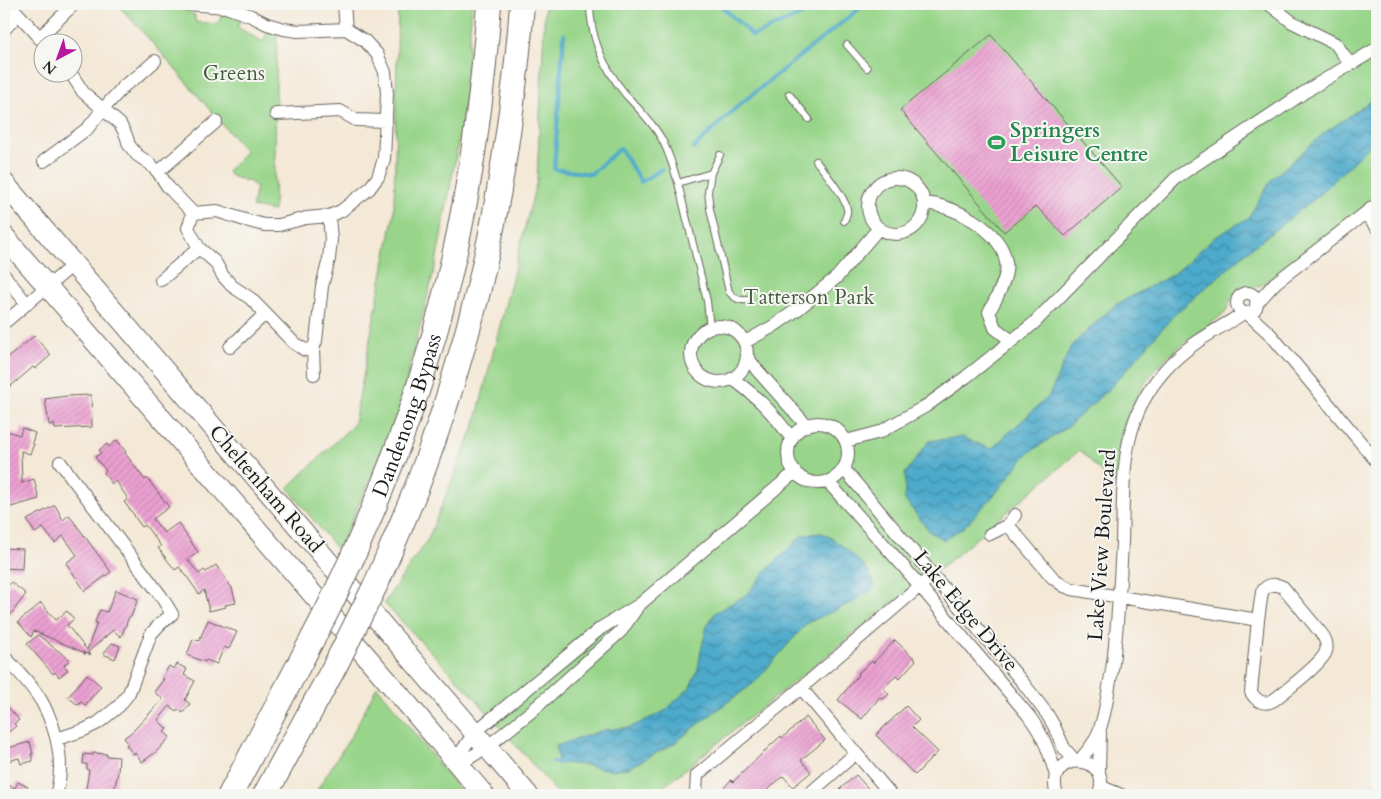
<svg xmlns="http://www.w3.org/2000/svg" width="1381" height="799" viewBox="0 0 1381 799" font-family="Cardo,serif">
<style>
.green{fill:#98d58a;stroke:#5a7853}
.water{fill:url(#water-waves);stroke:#346374}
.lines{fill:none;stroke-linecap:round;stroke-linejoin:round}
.stream{stroke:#4daacb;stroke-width:4}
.building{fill:url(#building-hatch)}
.lane-casing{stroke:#68635d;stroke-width:8}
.street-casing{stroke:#68635d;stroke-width:14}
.primary-casing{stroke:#68635d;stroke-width:22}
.highway-casing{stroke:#68635d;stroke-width:26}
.lane{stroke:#fff;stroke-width:6}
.street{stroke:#fff;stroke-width:12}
.primary{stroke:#fff;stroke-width:20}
.highway{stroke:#fff;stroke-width:24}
.highway-bridge-casing{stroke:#68635d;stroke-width:26;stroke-linecap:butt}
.highway-bridge{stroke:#fff;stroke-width:24}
.labels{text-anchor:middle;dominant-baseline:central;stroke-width:4;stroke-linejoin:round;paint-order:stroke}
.park-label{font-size:21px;fill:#475d42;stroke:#f6f6f2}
.leisure-label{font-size:21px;font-weight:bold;fill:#27864d;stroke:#f6f6f2;text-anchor:start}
.street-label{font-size:21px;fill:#1c1c1c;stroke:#f6f6f2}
</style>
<defs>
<pattern id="water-waves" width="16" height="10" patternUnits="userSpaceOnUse" patternTransform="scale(1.25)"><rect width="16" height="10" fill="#4daacb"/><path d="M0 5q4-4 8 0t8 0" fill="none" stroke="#3f8aa4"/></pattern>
<pattern id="building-hatch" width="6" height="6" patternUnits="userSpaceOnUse" patternTransform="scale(1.25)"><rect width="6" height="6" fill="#eba0d1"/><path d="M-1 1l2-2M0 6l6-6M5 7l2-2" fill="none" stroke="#c989b3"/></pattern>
</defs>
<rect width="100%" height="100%" fill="#f6f6f2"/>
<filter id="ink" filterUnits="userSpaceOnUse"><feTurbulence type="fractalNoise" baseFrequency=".02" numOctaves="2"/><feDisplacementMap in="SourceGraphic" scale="10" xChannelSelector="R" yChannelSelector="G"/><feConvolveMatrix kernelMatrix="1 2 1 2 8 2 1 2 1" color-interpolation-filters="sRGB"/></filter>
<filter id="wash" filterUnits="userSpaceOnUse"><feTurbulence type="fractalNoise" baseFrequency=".0096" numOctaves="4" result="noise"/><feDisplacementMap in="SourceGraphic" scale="20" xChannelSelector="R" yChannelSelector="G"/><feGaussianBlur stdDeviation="1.12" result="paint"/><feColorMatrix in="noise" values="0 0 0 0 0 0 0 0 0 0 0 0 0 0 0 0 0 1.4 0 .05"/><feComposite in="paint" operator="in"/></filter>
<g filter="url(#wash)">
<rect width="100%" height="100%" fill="#f4e8d6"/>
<path class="green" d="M117,4H173L195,15V22L218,24L222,13L241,19L237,27L263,42L268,31L277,34L274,211L252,207L256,187L250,182L231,176L227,171L246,152L150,40Z
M398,4H472L465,95L459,140L436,263L412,357L398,418L338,551L288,488L354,424L394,213Z
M545,4H1377V196L1347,221L1263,284C1255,289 1246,286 1238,291C1230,296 1230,308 1222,315C1206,328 1189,339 1173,352C1147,374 1126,408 1120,442C1118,456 1118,470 1117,484L1108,479L1080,450L945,565L902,595L653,795H559L476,699L384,603L428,539L475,424L537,180Z
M377,686L463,795H314L353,733Z"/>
<path class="water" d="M1377,97V138L1316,198L1254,246L1174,315L1112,386L1065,429L1027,454L996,493L965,526L944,540L930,532L905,500V474L929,441L962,437L991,449L1049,396L1071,346L1115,305L1172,275L1214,238L1248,218L1272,179L1323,134Z
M822,533C838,541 858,557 868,572C871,576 873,581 875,586L869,592L854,602L807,623L754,683L725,704L673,744L628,768L609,770L587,765L558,763L556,746L604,730L631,727L665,711L690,687L698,669L701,651L707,626L715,613L746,595L768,569L802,535Z"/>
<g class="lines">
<path class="stream" d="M719,4L753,36L826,4
M564,34L554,169L591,174L620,148L641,182L662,169
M693,149L739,105L865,4
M553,762L558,763L563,761"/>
</g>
<g id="blocks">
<path class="building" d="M991,35L1122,187L1065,236L1036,206L1004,232L900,110Z
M34,336L51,355L35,369L33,367L4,392V361Z
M91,395L92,427L55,429L54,424L49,425L45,399L67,396Z
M22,428L35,433L32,443L34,444L30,454L21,451L22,483L34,479L39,499L4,509V438L6,431L20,435Z
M117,440L126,452L125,453L145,480L147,478L169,507L153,519L164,533L178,523L198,552L188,560L199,574L204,570L206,572L216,565L232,588L236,603L225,605L226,607L209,611L204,590L199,594L183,571H182L179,567L175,570L158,548L161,546L145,525L142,527L134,516H135L124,502L128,499L116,481L112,484L104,473L106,471L95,457L101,453L99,450L107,444L109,447Z
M55,505L63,520L69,515L111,572L85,591L66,563L77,555L63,536L55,543L43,528L35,533L27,520Z
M4,548L23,549L22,569L4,568Z
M11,582L26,594L4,623V591Z
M116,590L138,599L131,617H129L121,637L113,630L88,652L91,655L86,653L84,655L85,653L34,631L31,637L18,622L41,603L56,620L67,611L74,619L67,625L87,650L97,623L95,622L100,610L107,612Z
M208,620L237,632L229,649L224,647L217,664L206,660L205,662L187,655L193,639L199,641Z
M38,635L70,660L64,665L68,670L59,677L55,672L53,674L27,644Z
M895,640L916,660L899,679L896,676L883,688L889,694L882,700L880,697L862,719L838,700L859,674L858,673L872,661L873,663Z
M112,643L120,646L115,659L103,654Z
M177,664L187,669L184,675L195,681L185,700L190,704L183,713L178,709L176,711L170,706L158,720L167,729L164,732L170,737L156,752L142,762L135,753L133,754L126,745L128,743L124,738L133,731L163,699L154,692L164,679H162L169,666L174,669Z
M87,674L101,686L85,705L81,702L78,705L68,697Z
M4,702L19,720L14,724L16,726L4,736Z
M906,706L919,720L912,727L938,752L915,775L876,735Z
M806,717L825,740L801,760L811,772L793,787L783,776L762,795H717L731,780L733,782L771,745L781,736L782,738Z
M30,742L33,754H31L33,761L21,764L19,758L4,762V749Z
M93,753L107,754L106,756L119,757L118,772L113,795H85L89,770L87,769V764H83L84,754L93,755Z
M856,775L874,795H833Z
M18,782L28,787L25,793L30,795H4V783L15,788Z"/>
</g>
</g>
<g filter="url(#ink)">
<use href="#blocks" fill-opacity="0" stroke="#68635d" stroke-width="1"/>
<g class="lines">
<defs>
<path id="lane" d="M590,4C590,39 604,68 626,95C638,108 651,121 660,136C669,151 673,167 678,183
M847,45L867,68
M789,94L809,119
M816,161C825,172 845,196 847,209C848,213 846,217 844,221
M711,173L708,192L710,209L729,292C735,299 740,301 748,300
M710,328L707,301L678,183L711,173L720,155"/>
<path id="street" d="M9,4L44,42
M344,4L346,29
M1269,4L1292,22L1336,44L1350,64
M4,30L18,14
M39,38L74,4
M70,72L83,92L120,124L126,135L129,145L137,155L149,163L158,172L168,187L193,213L217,211L245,220L264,225H279L306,218L329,216L341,211L369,189L378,177L384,159L387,93L385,72L377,54L365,41L346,29L298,31L284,29L267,24L251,16L226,7L188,4
M276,114L340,111L356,120L386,121
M44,161L88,128L103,109L125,85L138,76L155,61
M158,172L216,122
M868 206a28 28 0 1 1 56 0a28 28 0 1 1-56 0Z
M924,203C953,205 1001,229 1006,262C1009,276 996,299 989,312L995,328L1012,341
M193,213L188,228L199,248L215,262L223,276L232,286L250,298L294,343L305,350L313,349L316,341L322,286L329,259L331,240L329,216
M1366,214L1377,228
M4,275L27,304
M161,280L199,248
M1237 303a10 10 0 1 1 20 0a10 10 0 1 1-20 0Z
M1256,304L1275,283L1377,204
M1247,313L1271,335L1377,462
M4,323L73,265
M691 354a28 28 0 1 1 56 0a28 28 0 1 1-56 0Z
M745,342L772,327L798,309L837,277L879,228
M230,347L265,314
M313,349L314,374
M748,358L757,370L807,426
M733,379C759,398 773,413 792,439
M788 453a30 30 0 1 1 60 0a30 30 0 1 1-60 0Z
M846,441L880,432L926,406L966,377L1033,324L1177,177L1311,88L1376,49
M844,469L1024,684L1047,714L1054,726L1064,748L1075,761
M828,482L903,566L1028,715C1044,736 1049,751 1056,776
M1008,525L1053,578L1064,586L1072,589L1258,620L1251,692C1256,701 1264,706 1274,700C1285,691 1323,663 1326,651C1328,644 1325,638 1321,633L1283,587C1275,583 1267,584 1262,592L1258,620
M990,534L1008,525L1015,515
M4,656C17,670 34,687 43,704C58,732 65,765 56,795
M801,688L888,791L890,795
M57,739L84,730L98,723L119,706L129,693L151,634L160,624L172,614L161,596L60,462
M455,761L474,733L601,628L639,605L795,472
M1079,761C1085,754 1091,747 1095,740C1105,722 1108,690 1112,670C1118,627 1120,585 1122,542C1124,479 1119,421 1165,370C1187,345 1216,330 1244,313
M458,765L487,747L533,710L621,631L636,609
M1099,773L1100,733
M1102,787L1121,795
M698,795L696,792L697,775L801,688L926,581
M808,795L856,753
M1057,795C1042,750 1114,751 1099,795
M1375,795L1377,793"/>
<path id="primary" d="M4,183L528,795
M4,236L410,707L484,795"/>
<g id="highway">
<path id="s1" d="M353,556C389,475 420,392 442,306C468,207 482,106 489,4"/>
<path d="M377,582C391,549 405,517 418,484C440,426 458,367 474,307C482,278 488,248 494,218C507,147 517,76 522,4"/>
<path d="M230,795L313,638"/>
<path d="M265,795L336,664"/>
</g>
</defs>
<use href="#lane" class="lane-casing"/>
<use href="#street" class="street-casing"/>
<use href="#primary" class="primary-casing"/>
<use href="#highway" class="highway-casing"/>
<use href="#lane" class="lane"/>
<use href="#street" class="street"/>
<use href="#primary" class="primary"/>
<use href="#highway" class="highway"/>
<defs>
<path id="highway-bridge" d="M313,638L330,605L353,556
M336,664L377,582"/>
</defs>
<use href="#highway-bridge" class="highway-bridge-casing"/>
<use href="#highway-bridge" class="highway-bridge"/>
</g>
</g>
<defs>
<symbol id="stadium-bare" viewBox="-9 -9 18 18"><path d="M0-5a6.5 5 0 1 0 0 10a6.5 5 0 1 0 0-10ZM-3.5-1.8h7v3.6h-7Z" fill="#2e9e5b" stroke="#f6f6f2" stroke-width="2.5" paint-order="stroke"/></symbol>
</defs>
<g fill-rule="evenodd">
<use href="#stadium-bare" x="984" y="130" width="25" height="25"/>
</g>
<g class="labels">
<g class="park-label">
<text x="234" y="73">Greens</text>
<text x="809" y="297">Tatterson Park</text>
</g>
<g class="leisure-label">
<text x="1010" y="130">Springers<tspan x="1010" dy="24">Leisure Centre</tspan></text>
</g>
<g class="street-label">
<text stroke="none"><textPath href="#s1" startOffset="151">Dandenong Bypass</textPath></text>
<text transform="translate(266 489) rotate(49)">Cheltenham Road</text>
<text transform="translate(1102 545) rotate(-86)">Lake View Boulevard</text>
<text transform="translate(966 611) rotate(50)">Lake Edge Drive</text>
</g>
</g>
<rect width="1381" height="799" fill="none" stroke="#f6f6f2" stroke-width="20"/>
<g transform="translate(58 58) rotate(221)"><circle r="24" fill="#f6f6f2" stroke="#9f9f9c"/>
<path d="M0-4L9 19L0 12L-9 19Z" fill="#b5179e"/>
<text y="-8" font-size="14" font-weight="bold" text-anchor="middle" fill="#1c1c1c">N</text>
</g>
</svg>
